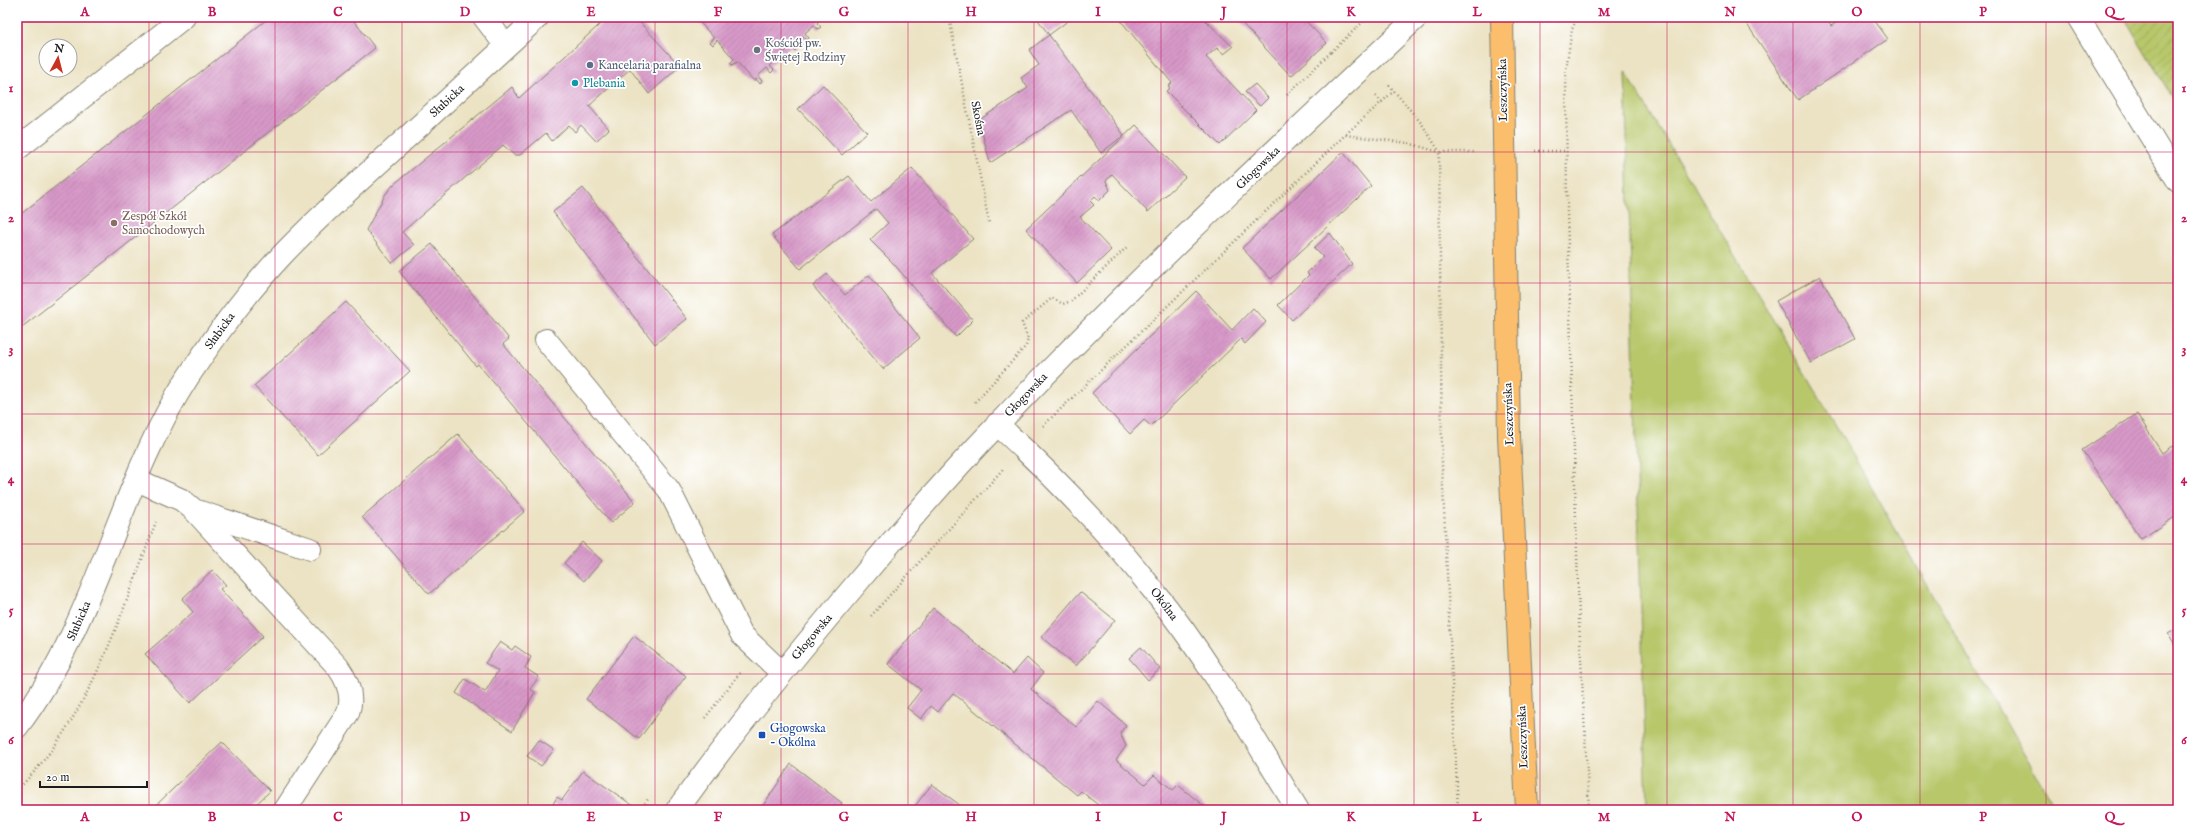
<svg xmlns="http://www.w3.org/2000/svg" width="2195" height="827" viewBox="0 0 2195 827" font-family="'IM FELL English',serif">
<style>
.grass{fill:#b7c76a;stroke:#6a7243}
.garden{fill:url(#garden-furrows);stroke:#6a7243}
.building{fill:url(#building-hatch)}
.lines{fill:none;stroke-linecap:round;stroke-linejoin:round}
.minor-casing{stroke:#848070;stroke-width:24}
.major-casing{stroke:#848070;stroke-width:24}
.path{stroke:#848070;stroke-width:2.5;stroke-dasharray:1 3;stroke-linecap:butt}
.minor{stroke:#fff;stroke-width:22}
.major{stroke:#fabe6d;stroke-width:22}
.grid{fill:none;stroke:#c2185b;stroke-width:1;stroke-opacity:0.55}
.worship-dot{fill:#6b7280;stroke:#fff;stroke-width:1.5}
.service-dot{fill:#5c6f8a;stroke:#fff;stroke-width:1.5}
.culture-dot{fill:#0f9aa8;stroke:#fff;stroke-width:1.5}
.education-dot{fill:#8d6e63;stroke:#fff;stroke-width:1.5}
.transit-dot{fill:#1a4fb4;stroke:#fff;stroke-width:1.5}
.labels{text-anchor:middle;dominant-baseline:central;stroke-width:3.5;stroke-linejoin:round;paint-order:stroke}
.worship-label{font-size:12px;fill:#5b616d;stroke:#fff;text-anchor:start}
.service-label{font-size:12px;fill:#4e5e75;stroke:#fff;text-anchor:start}
.culture-label{font-size:12px;fill:#0d838f;stroke:#fff;text-anchor:start}
.street-label{font-size:12px;fill:#1c1c1c;stroke:#fff}
.education-label{font-size:12px;fill:#785e54;stroke:#fff;text-anchor:start}
.transit-label{font-size:12px;fill:#164399;stroke:#fff;text-anchor:start}
.neatline{fill:none;stroke:#c2185b;stroke-width:1.5}
.grid-label{font-size:13px;text-anchor:middle;font-weight:bold;fill:#c2185b}
</style>
<defs>
<pattern id="garden-furrows" width="10" height="10" patternUnits="userSpaceOnUse"><rect width="10" height="10" fill="#b7c76a"/><path d="M-1 1l2-2M0 10L10 0M9 11l2-2" fill="none" stroke="#9daa5b"/></pattern>
<pattern id="building-hatch" width="6" height="6" patternUnits="userSpaceOnUse"><rect width="6" height="6" fill="#d799c8"/><path d="M-1 1l2-2M0 6l6-6M5 7l2-2" fill="none" stroke="#b883ab"/></pattern>
</defs>
<rect width="100%" height="100%" fill="#fff"/>
<filter id="ink" filterUnits="userSpaceOnUse"><feTurbulence type="fractalNoise" baseFrequency=".025" numOctaves="2"/><feDisplacementMap in="SourceGraphic" scale="8" xChannelSelector="R" yChannelSelector="G"/><feConvolveMatrix kernelMatrix="1 2 1 2 8 2 1 2 1" color-interpolation-filters="sRGB"/></filter>
<filter id="wash" filterUnits="userSpaceOnUse"><feTurbulence type="fractalNoise" baseFrequency=".012" numOctaves="4" result="noise"/><feDisplacementMap in="SourceGraphic" scale="16" xChannelSelector="R" yChannelSelector="G"/><feGaussianBlur stdDeviation="0.9" result="paint"/><feColorMatrix in="noise" values="0 0 0 0 0 0 0 0 0 0 0 0 0 0 0 0 0 1.4 0 .05"/><feComposite in="paint" operator="in"/></filter>
<g filter="url(#wash)">
<rect width="100%" height="100%" fill="#ece3c4"/>
<path class="grass" d="M1625,71L1838,429L2056,810H1647Z"/>
<path class="garden" d="M2124,17H2178V107Z"/>
<g id="blocks">
<path class="building" d="M270,17H351L375,48L17,331V217Z
M608,17H635L680,66L649,94L630,69L589,106L609,129L596,141L581,125L575,132L569,125L552,141L546,133L520,155H514L503,145L402,232L414,245L392,263L366,230L385,195L393,185L512,87L519,98Z
M695,17H823L817,23L821,27L818,29L814,25L805,33L809,38L807,40L803,36L793,44L797,48L795,51L791,47L781,55L785,59L783,62L779,58L770,66L774,70L771,73L767,68L758,76L762,81L760,84L756,79L754,81L737,62L732,65L730,63L734,59L717,40L713,45L710,42L714,38Z
M1036,17H1073L1049,35Z
M1127,17H1202L1233,47L1224,54L1217,48L1206,57L1256,110L1220,145L1166,91L1170,88L1168,86L1172,83L1121,21Z
M1241,17H1302L1327,43L1291,76L1239,20Z
M1742,17H1825L1831,26L1845,17H1872L1888,39L1798,100Z
M1049,35L1124,135L1101,153L1071,110L990,163L979,120L1028,88L1021,78L1039,65L1029,50Z
M1255,84L1268,98L1260,106L1245,92Z
M823,85L867,132L842,155L798,109Z
M1136,125L1185,177L1148,212L1112,174L1106,181L1110,190L1099,201L1095,196L1090,201L1094,205L1080,217L1111,250L1077,283L1026,229Z
M1343,152L1371,186L1271,279L1242,248Z
M912,168L973,239L932,273L973,320L956,337L893,263L870,240L888,223L876,209L800,269L772,235L849,176L871,202Z
M583,188L687,319L655,344L553,212Z
M1330,233L1352,264L1292,320L1278,305L1309,275L1307,273L1323,257L1314,248Z
M432,244L509,339L503,344L635,502L611,523L478,364L476,366L399,271Z
M827,274L845,295L869,275L920,338L883,369L813,286Z
M1820,276L1855,339L1811,363L1776,301Z
M1196,291L1232,330L1253,308L1266,322L1245,344L1241,339L1151,426L1144,420L1130,434L1092,393Z
M346,302L410,371L318,455L254,386Z
M2137,414L2162,453L2172,446L2178,455V469L2175,471L2178,476V515L2141,539L2082,450Z
M458,434L525,511L429,594L362,517Z
M582,542L602,561L584,581L564,563Z
M212,570L226,585L220,589L263,636L190,703L145,654L193,612L182,599Z
M1080,592L1115,620L1076,666L1041,637Z
M933,608L1013,674L1027,658L1043,673L1031,689L1076,727L1098,701L1126,725L1120,733L1126,746L1116,760L1145,784L1154,775L1173,790L1178,785L1209,810H1104L1081,791L1077,795L953,693L938,712L931,706L921,719L907,708L921,690L888,664Z
M2178,628V651L2168,634Z
M634,636L686,676L639,739L586,699Z
M500,642L512,650L515,646L531,657L525,668L539,677L530,689L535,692L512,731L456,693L465,679L485,692L498,671L485,663Z
M1141,647L1160,669L1148,680L1129,658Z
M539,740L554,750L541,766L527,756Z
M222,742L270,791L250,810H151Z
M791,764L842,803L838,810H760Z
M583,771L635,807L633,810H555L557,807L553,804L557,797L562,800Z
M932,784L961,806L966,810H912Z"/>
</g>
</g>
<g filter="url(#ink)">
<use href="#blocks" fill-opacity="0" stroke="#848070" stroke-width="1"/>
<g class="lines">
<defs>
<path id="minor" d="M484,17L506,46
M2078,17L2178,181
M17,149L184,17
M546,340L669,490L742,635L782,673
M997,424C1054,476 1106,530 1153,590C1208,658 1252,735 1298,810
M137,480L182,500L194,510L338,667C348,681 354,696 348,713L285,810
M197,511L310,549
M17,727C98,621 117,487 188,377C217,333 248,291 284,253C318,217 356,184 392,151C441,106 489,62 538,17
M677,810C733,732 794,657 857,583C902,529 949,475 998,424C1132,283 1275,150 1417,17"/>
<path id="major" d="M1502,17L1509,436L1527,810"/>
</defs>
<use href="#minor" class="minor-casing"/>
<use href="#major" class="major-casing"/>
<path class="path" d="M949,17L989,223
M1578,17L1572,29L1566,70L1567,212L1579,621L1589,810
M1331,52L1368,17
M1389,85L1422,124L1439,151
M1287,95L1331,52
M1376,96L1382,102
M1346,134L1394,91
M1535,151H1566
M975,402L1026,346L1028,339L1022,323L1052,298L1063,304L1071,301L1128,246
M1043,426L1345,135L1408,143L1439,152
M871,616L1003,469
M705,718L740,673
M17,790C91,717 120,616 156,522
M640,810L648,799
M1458,810L1442,466L1439,152H1474"/>
<use href="#minor" class="minor"/>
<use href="#major" class="major"/>
</g>
</g>
<path class="grid" d="M149,17V810M275,17V810M402,17V810M528,17V810M655,17V810M781,17V810M908,17V810M1034,17V810M1161,17V810M1287,17V810M1414,17V810M1540,17V810M1667,17V810M1793,17V810M1920,17V810M2046,17V810M17,152H2178M17,283H2178M17,414H2178M17,544H2178M17,674H2178"/>
<circle class="worship-dot" cx="757" cy="50" r="4"/>
<circle class="service-dot" cx="590" cy="65" r="4"/>
<circle class="culture-dot" cx="575" cy="83" r="4"/>
<circle class="education-dot" cx="114" cy="223" r="4"/>
<rect class="transit-dot" x="758" y="731" width="8" height="8" rx="2"/>
<g class="labels">
<g class="worship-label">
<text x="765" y="43">Kościół pw.<tspan x="765" dy="14">Świętej Rodziny</tspan></text>
</g>
<g class="service-label">
<text x="598" y="65">Kancelaria parafialna</text>
</g>
<g class="culture-label">
<text x="583" y="83">Plebania</text>
</g>
<g class="street-label">
<text transform="translate(1503 90) rotate(-91)">Leszczyńska</text>
<text transform="translate(447 101) rotate(-43)">Słubicka</text>
<text transform="translate(978 118) rotate(79)">Skośna</text>
<text transform="translate(1258 168) rotate(-44)">Głogowska</text>
<text transform="translate(220 331) rotate(-54)">Słubicka</text>
<text transform="translate(1026 395) rotate(-46)">Głogowska</text>
<text transform="translate(1509 414) rotate(-92)">Leszczyńska</text>
<text transform="translate(1164 604) rotate(53)">Okólna</text>
<text transform="translate(79 621) rotate(-66)">Słubicka</text>
<text transform="translate(812 637) rotate(-50)">Głogowska</text>
<text transform="translate(1523 737) rotate(-92)">Leszczyńska</text>
</g>
<g class="education-label">
<text x="122" y="216">Zespół Szkół<tspan x="122" dy="14">Samochodowych</tspan></text>
</g>
<g class="transit-label">
<text x="770" y="728">Głogowska<tspan x="770" dy="14">- Okólna</tspan></text>
</g>
</g>
<rect width="2195" height="827" fill="none" stroke="#fff" stroke-width="44"/>
<g transform="translate(58 58) rotate(7)"><circle r="19" fill="#ffffff" stroke="#a4a4a4"/>
<path d="M0-3L7 15L0 10L-7 15Z" fill="#c8321e"/>
<text y="-6" font-size="11" font-weight="bold" text-anchor="middle" fill="#1c1c1c">N</text>
</g>
<path d="M40 781v6h107v-6" fill="none" stroke="#1c1c1c" stroke-width="2"/>
<text x="46" y="781" font-size="12" fill="#1c1c1c" stroke="#ffffff" stroke-width="3" paint-order="stroke">20 m</text>
<rect x="22" y="22" width="2151" height="783" class="neatline"/>
<g class="grid-label">
<text x="85" y="16">A</text>
<text x="212" y="16">B</text>
<text x="338" y="16">C</text>
<text x="465" y="16">D</text>
<text x="591" y="16">E</text>
<text x="718" y="16">F</text>
<text x="844" y="16">G</text>
<text x="971" y="16">H</text>
<text x="1098" y="16">I</text>
<text x="1224" y="16">J</text>
<text x="1351" y="16">K</text>
<text x="1477" y="16">L</text>
<text x="1604" y="16">M</text>
<text x="1730" y="16">N</text>
<text x="1857" y="16">O</text>
<text x="1983" y="16">P</text>
<text x="2110" y="16">Q</text>
<text x="11" y="92">1</text>
<text x="2184" y="92">1</text>
<text x="11" y="222">2</text>
<text x="2184" y="222">2</text>
<text x="11" y="353">3</text>
<text x="2184" y="353">3</text>
<text x="11" y="483">4</text>
<text x="2184" y="483">4</text>
<text x="11" y="614">5</text>
<text x="2184" y="614">5</text>
<text x="11" y="744">6</text>
<text x="2184" y="744">6</text>
<text x="85" y="821">A</text>
<text x="212" y="821">B</text>
<text x="338" y="821">C</text>
<text x="465" y="821">D</text>
<text x="591" y="821">E</text>
<text x="718" y="821">F</text>
<text x="844" y="821">G</text>
<text x="971" y="821">H</text>
<text x="1098" y="821">I</text>
<text x="1224" y="821">J</text>
<text x="1351" y="821">K</text>
<text x="1477" y="821">L</text>
<text x="1604" y="821">M</text>
<text x="1730" y="821">N</text>
<text x="1857" y="821">O</text>
<text x="1983" y="821">P</text>
<text x="2110" y="821">Q</text>
</g>
</svg>
